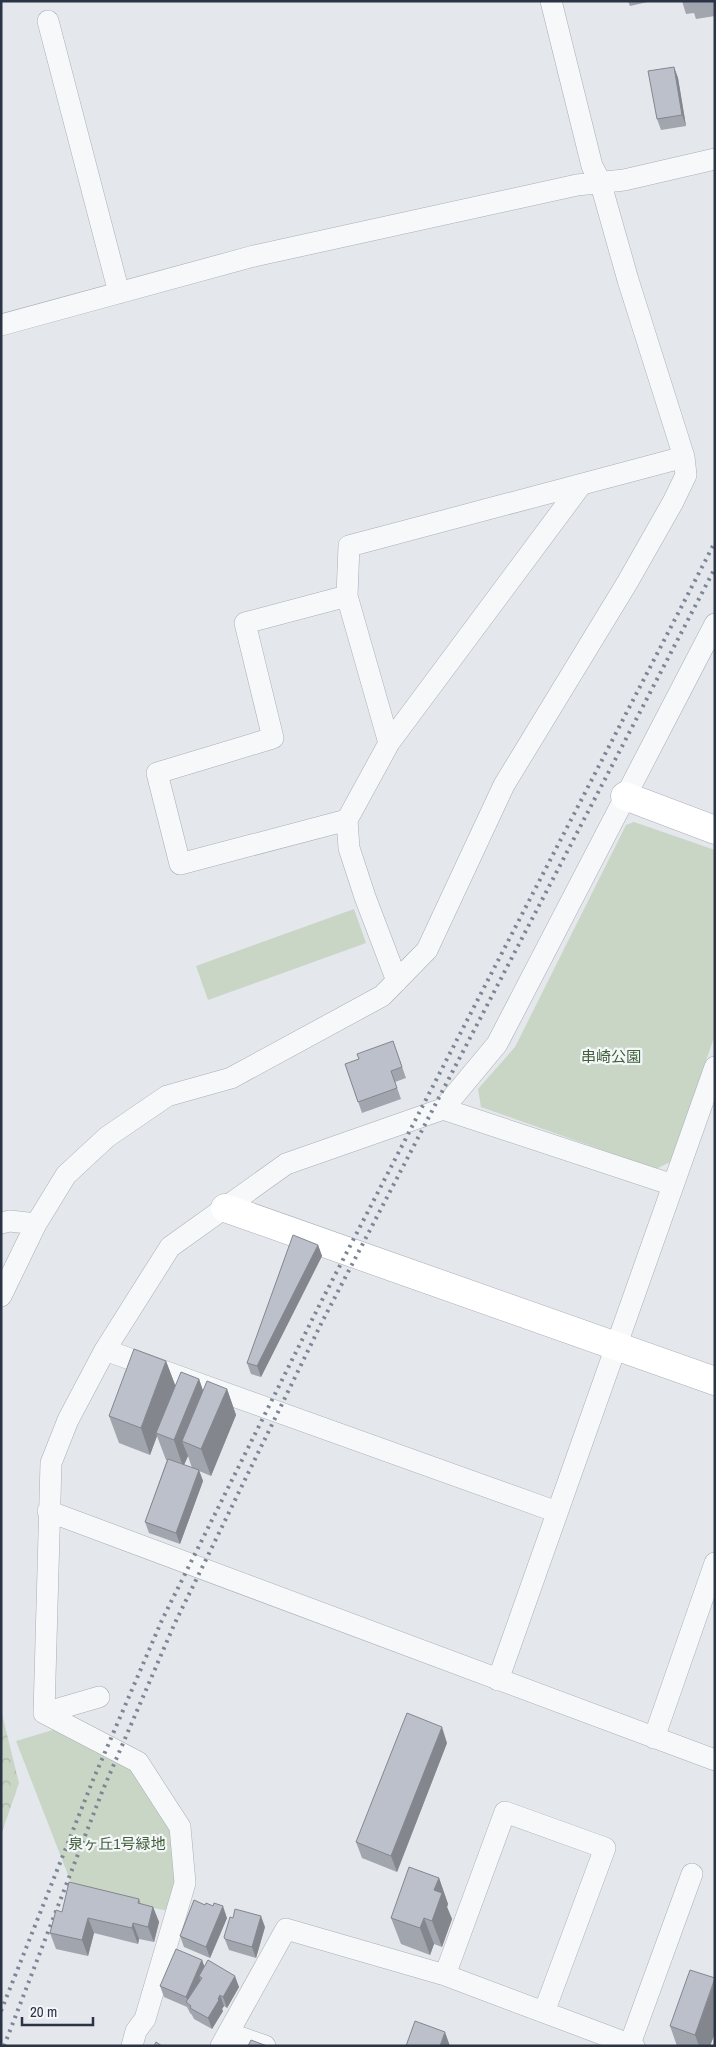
<svg xmlns="http://www.w3.org/2000/svg" width="716" height="2047" viewBox="0 0 716 2047" font-family="'Archivo Narrow','Noto Sans JP',sans-serif">
<style>
.green{fill:#c9d6c5}
.forest{fill:url(#forest-crowns)}
.lines{fill:none;stroke-linecap:round;stroke-linejoin:round}
.street-casing{stroke:#a9aeb7;stroke-width:22}
.secondary-casing{stroke:#a9aeb7;stroke-width:29}
.street{stroke:#f7f8fa;stroke-width:21}
.secondary{stroke:#fff;stroke-width:28}
.rail{stroke:#7d8696;stroke-width:4;stroke-dasharray:2.5 5;stroke-linecap:butt}
.wall{fill:#a1a5ae;fill-rule:evenodd}
.shaded-wall{fill:#83868d}
.building{fill:#bbc0ca;stroke:#83868d}
.labels{text-anchor:middle;dominant-baseline:central;stroke-width:4.5;stroke-linejoin:round;paint-order:stroke}
.park-label{font-size:15px;fill:#3f6138;stroke:#f4f6f9}
</style>
<defs>
<pattern id="forest-crowns" width="20" height="18" patternUnits="userSpaceOnUse" patternTransform="scale(1.25)"><rect width="20" height="18" fill="#c9d6c5"/><path d="M2 6a3 3 0 1 1 6 0M12 15a3 3 0 1 1 6 0" fill="none" stroke="#adb8ab"/></pattern>
</defs>
<rect width="100%" height="100%" fill="#e4e7ec"/>
<path class="green" d="M634,822L715,850V1035L670,1162L656,1169L481,1107L478,1089L515,1047L626,825Z
M354,909L366,943L208,1000L196,966Z
M56,1729L138,1773L175,1828L179,1882L169,1911L75,1893L16,1741Z"/>
<path class="forest" d="M1,1710L19,1783L1,1835Z"/>
<g class="lines">
<defs>
<path id="street" d="M48,21L119,293
M1,325L254,256L577,185L624,180L715,159
M347,596L389,743
M347,820L180,864L157,773L273,738L245,623L347,596L349,546L684,457
M397,981L365,897L349,848L347,820L389,743L581,485
M443,1109L673,1185
M1,1223L10,1221L36,1224
M1,1296L36,1224L66,1175L107,1137L167,1096L231,1078L382,996L427,950L504,785L627,583L673,502L686,475L684,457L628,280L600,181L592,166L551,1
M105,1350L557,1512
M48,1511L715,1760
M498,1680L715,1067
M44,1713L99,1697
M654,1738L715,1563
M445,1975L505,1812L605,1848L544,2012
M228,2033L265,2046
M630,2044L692,1874
M132,2046L136,2031L145,2019L185,1883L180,1827L138,1762L44,1713L51,1463L68,1420L105,1350L170,1247L286,1164L443,1109L497,1044L715,624
M221,2046L286,1929L445,1975L634,2046"/>
<path id="secondary" d="M625,796L715,830
M225,1208L715,1381"/>
</defs>
<use href="#street" class="street-casing"/>
<use href="#secondary" class="secondary-casing"/>
<use href="#street" class="street"/>
<use href="#secondary" class="secondary"/>
<path class="rail" d="M1,2011L93,1780L162,1620L320,1304L715,542
M4,2046L102,1792L174,1625L322,1322L715,568"/>
</g>
<path class="wall" d="M628,1H652L630,6Z
M682,1H715V16L696,19L694,13L686,14Z
M674,67L678,78L686,126L661,130L657,119Z
M393,1041L406,1078L395,1082L401,1099L362,1113L345,1064L359,1059Z
M318,1245L322,1256L261,1377L251,1374L247,1363Z
M166,1361L175,1386L199,1379L203,1391L227,1389L236,1415L211,1476L199,1471L203,1481L180,1544L149,1533L145,1522L167,1460H166L157,1436L150,1455L119,1443L109,1416ZM188,1456L192,1468L184,1465Z
M447,1743L397,1872L362,1858L356,1842Z
M439,1878L448,1904L447,1907L452,1919L442,1947L434,1944L430,1955L401,1944L391,1918Z
M139,1899L141,1904L153,1907L159,1922L154,1942L139,1939L138,1944L94,1933L88,1956L56,1949L50,1933L62,1912Z
M227,1918L210,1958L184,1947L180,1936Z
M265,1927L256,1958L229,1950L224,1937Z
M202,1960L204,1966L239,1987L227,2008L224,2006L222,2009L223,2011L212,2029L194,2019L192,2015L190,2013L187,2007L164,1997L160,1986Z
M715,1978V2033L710,2046H677L670,2026Z"/>
<path class="shaded-wall" d="M674,67L678,78L686,126L682,115Z
M318,1245L322,1256L261,1377L257,1366Z
M166,1361L176,1387L156,1433L157,1436L150,1455L141,1428Z
M199,1379L208,1405L182,1441L188,1456L183,1467L174,1440Z
M227,1389L236,1415L211,1476L201,1449Z
M199,1470L203,1481L180,1544L176,1533Z
M442,1727L447,1743L397,1872L391,1856Z
M439,1878L448,1904L447,1907L452,1919L442,1947L432,1921L434,1890Z
M223,1906L227,1918L210,1958L206,1947Z
M153,1907L159,1922L154,1942L148,1927Z
M261,1916L265,1927L256,1958L252,1947Z
M88,1918L94,1933L88,1956L82,1940Z
M424,1918L434,1944L430,1955L420,1928Z
M133,1923L139,1939L138,1944L132,1928Z
M202,1960L206,1971L202,1978L199,1976L201,1982L189,2004L186,1997Z
M235,1976L239,1987L227,2008L223,1997Z
M715,1980V2033L710,2046H699L695,2035Z
M220,1995L224,2006L222,2009L223,2011L212,2029L208,2018Z
M445,2032L450,2046H440Z"/>
<path class="building" d="M674,67L682,115L657,119L648,71Z
M393,1041L402,1067L391,1071L397,1088L358,1102L345,1064L359,1059L357,1054Z
M293,1235L318,1245L257,1366L247,1363Z
M134,1349L166,1361L141,1428L109,1416Z
M181,1372L199,1379L174,1440L156,1433Z
M207,1381L227,1389L201,1449L182,1441Z
M168,1459L199,1470L176,1533L145,1522Z
M407,1713L442,1727L391,1856L356,1842Z
M409,1867L439,1878L434,1890L442,1893L432,1921L424,1918L420,1928L391,1918Z
M69,1882L139,1899L138,1903L153,1907L148,1927L133,1923L132,1928L88,1918L82,1940L50,1933L56,1910L62,1912Z
M194,1900L205,1905L206,1903L213,1906L214,1903L223,1906L206,1947L180,1936Z
M235,1909L261,1916L252,1947L225,1939L224,1937L230,1917L233,1918Z
M176,1949L202,1960L186,1997L160,1986Z
M208,1960L235,1976L223,1997L220,1995L218,1999L219,2000L208,2018L190,2008L191,2006L186,2002L202,1978L199,1976Z
M690,1970L715,1978L695,2035L670,2026Z
M415,2021L445,2032L440,2046H406Z
M251,2040L267,2046H248Z
M156,2042L162,2046H154Z"/>
<g class="labels">
<g class="park-label">
<text x="611" y="1056">串崎公園</text>
<text x="117" y="1843">泉ヶ丘1号緑地</text>
</g>
</g>
<rect width="716" height="2047" fill="none" stroke="#2b3445" stroke-width="5"/>
<path d="M22 2017v8h71v-8" fill="none" stroke="#2b3445" stroke-width="2.5"/>
<text x="30" y="2017" font-size="15" fill="#2b3445" stroke="#f4f6f9" stroke-width="4" paint-order="stroke">20 m</text>
</svg>
